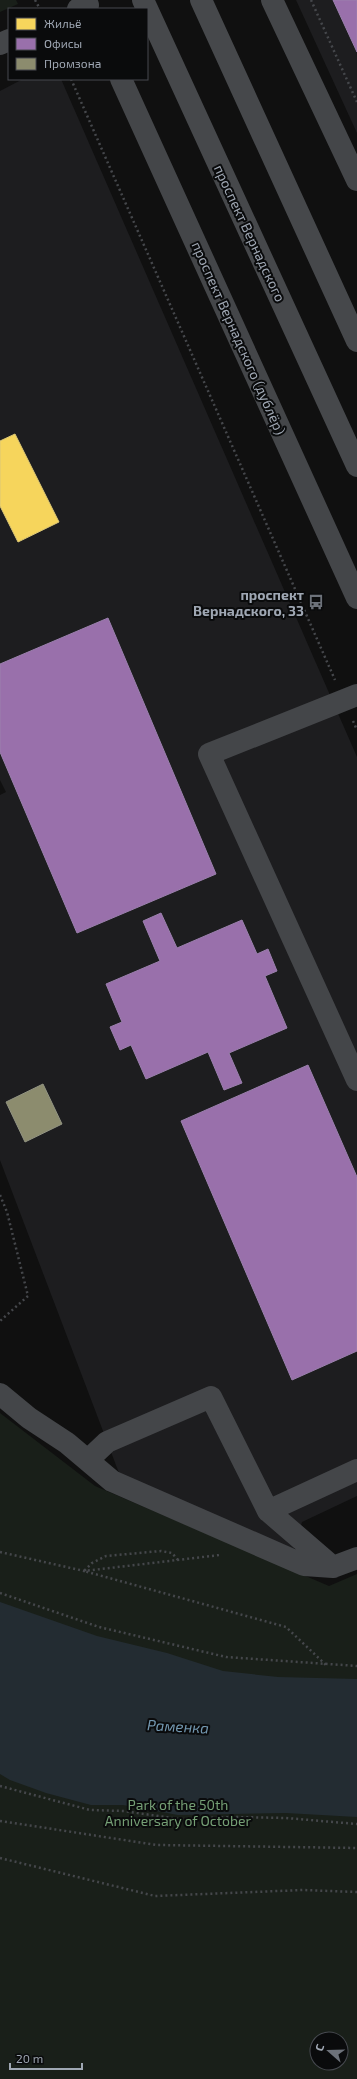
<svg xmlns="http://www.w3.org/2000/svg" width="357" height="2079" viewBox="0 0 357 2079" font-family="'Exo 2',sans-serif">
<style>
.built{fill:#1d1d1f}
.green{fill:#191f19;fill-rule:evenodd}
.water{fill:#232c32}
.homes{fill:#f6d55c;stroke:#dcc776}
.offices{fill:#9970ab;stroke:#9b80ad}
.industry{fill:#8c8c6e;stroke:#929483}
.lines{fill:none;stroke-linecap:round;stroke-linejoin:round}
.path{stroke:#45474b;stroke-width:2.5;stroke-dasharray:2 3;stroke-linecap:butt}
.minor{stroke:#444649;stroke-width:22}
.major{stroke:#46484b;stroke-width:22}
.labels{text-anchor:middle;dominant-baseline:central;stroke-width:4;stroke-linejoin:round;paint-order:stroke}
.street-label{font-size:14px;fill:#9fa7b3;stroke:#0a0b0c}
.poi-label{font-size:14px;font-weight:bold;fill:#9fa7b3;stroke:#0a0b0c;text-anchor:end}
.park-label{font-size:14px;fill:#759f75;stroke:#0a0b0c}
.water-label{font-size:15px;font-style:italic;fill:#7398b1;stroke:#0a0b0c}
</style>
<rect width="100%" height="100%" fill="#101010"/>
<path class="built" d="M296,0H357V133Z
M23,79H61L357,757V1496L302,1522L293,1552L119,1473L0,1160V795L6,792L0,780V91Z"/>
<path class="green" d="M0,0H16L18,4L0,12Z
M0,1413L95,1486L329,1586L357,1574V2079H0ZM317,2039H341V2063H317Z"/>
<path class="water" d="M0,1602L97,1636L167,1653L223,1671L278,1677L357,1679V1817L286,1813L178,1815L123,1805H91L46,1793L10,1780L0,1774Z"/>
<path class="homes" d="M15,434L59,522L18,542L0,506V441Z"/>
<path class="offices" d="M333,0H357V52Z
M108,618L216,874L77,933L0,752V664Z
M161,913L177,948L242,920L257,954L268,949L277,971L265,976L287,1028L229,1053L242,1083L224,1090L208,1052L146,1079L131,1045L120,1050L110,1027L122,1022L106,984L160,961L143,921Z
M308,1065L357,1177V1351L292,1380L181,1121Z"/>
<path class="industry" d="M43,1084L62,1124L25,1142L6,1102Z"/>
<g class="lines">
<path class="path" d="M35,0L40,9
M311,0L357,102
M71,79L335,680
M353,721L357,730
M0,1195L7,1212L28,1296L0,1321
M0,1552L84,1571L220,1555
M178,1560L172,1553L161,1551L106,1556L92,1563L84,1571L286,1627L326,1665
M0,1593L99,1627L226,1657L357,1666
M0,1786L90,1810L124,1811L178,1819L234,1817L286,1818L357,1824
M0,1821L157,1845L357,1848
M0,1858L155,1896L303,1890L357,1892"/>
<path class="minor" d="M272,0L357,180
M78,9L88,5
M0,44L9,40
M121,79L357,598
M357,695L209,754L357,1080
M0,1394L29,1418L67,1443L112,1481L304,1565L333,1567L357,1558
M88,1460L107,1442L211,1397L268,1511
M333,1567L268,1511L357,1470"/>
<path class="major" d="M143,0L357,466
M201,0L357,341"/>
</g>
<defs>
<symbol id="bus-bare" viewBox="-9 -9 18 18"><path d="M-5-6H5V4H4V6H2V4H-2V6H-4V4H-5ZM-3.5-4V0h7V-4ZM-3.5 1.2v1.5H-2V1.2ZM2 1.2v1.5H3.5V1.2Z" fill="#6d727a" stroke="#0a0b0c" stroke-width="2.5" paint-order="stroke"/></symbol>
</defs>
<g fill-rule="evenodd">
<use href="#bus-bare" x="305" y="591" width="22" height="22"/>
</g>
<g class="labels">
<g class="street-label">
<text transform="translate(250 233) rotate(65)">проспект Вернадского</text>
<text transform="translate(239 338) rotate(66)">проспект Вернадского (дублёр)</text>
</g>
<g class="poi-label">
<text x="304" y="594">проспект<tspan x="304" dy="16">Вернадского, 33</tspan></text>
</g>
<g class="park-label">
<text x="178" y="1804">Park of the 50th<tspan x="178" dy="16">Anniversary of October</tspan></text>
</g>
<g class="water-label">
<text transform="translate(178 1726) rotate(3)">Раменка</text>
</g>
</g>
<rect x="8" y="8" width="140" height="72" fill="#0a0b0c" stroke="#46494f"/>
<rect x="16" y="18" width="20" height="12" fill="#f6d55c" stroke="#46494f"/>
<text x="44" y="28" font-size="12" fill="#9fa7b3">Жильё</text>
<rect x="16" y="38" width="20" height="12" fill="#9970ab" stroke="#46494f"/>
<text x="44" y="48" font-size="12" fill="#9fa7b3">Офисы</text>
<rect x="16" y="58" width="20" height="12" fill="#8c8c6e" stroke="#46494f"/>
<text x="44" y="68" font-size="12" fill="#9fa7b3">Промзона</text>
<g transform="translate(329 2051) rotate(290)"><circle r="19" fill="#0a0b0c" stroke="#46494f"/>
<path d="M0-3L7 15L0 10L-7 15Z" fill="#6d727a"/>
<text y="-6" font-size="11" font-weight="bold" text-anchor="middle" fill="#9fa7b3">С</text>
</g>
<path d="M10 2063v6h72v-6" fill="none" stroke="#9fa7b3" stroke-width="2"/>
<text x="16" y="2063" font-size="12" fill="#9fa7b3" stroke="#0a0b0c" stroke-width="3" paint-order="stroke">20 m</text>
</svg>
